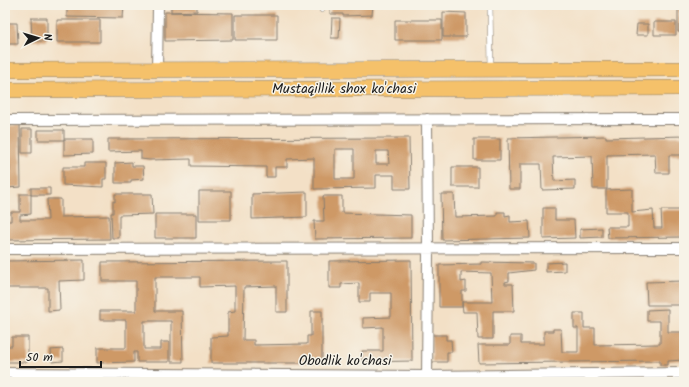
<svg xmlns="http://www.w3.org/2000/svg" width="689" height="387" viewBox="0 0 689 387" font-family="Kalam,sans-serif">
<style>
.building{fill:#ce9966;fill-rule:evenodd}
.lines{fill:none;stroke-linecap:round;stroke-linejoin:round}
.service-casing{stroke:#887e71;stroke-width:6}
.minor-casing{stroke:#887e71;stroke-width:12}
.primary-casing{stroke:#887e71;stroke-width:16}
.service{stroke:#fff;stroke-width:5}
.minor{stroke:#fff;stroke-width:10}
.primary{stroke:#f5c16b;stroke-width:15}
.labels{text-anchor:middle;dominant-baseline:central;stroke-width:3;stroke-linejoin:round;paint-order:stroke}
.street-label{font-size:14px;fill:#1c1c1c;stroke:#f7f3e8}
</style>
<rect width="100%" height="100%" fill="#f7f3e8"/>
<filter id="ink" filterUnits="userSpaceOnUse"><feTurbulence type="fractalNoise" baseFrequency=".025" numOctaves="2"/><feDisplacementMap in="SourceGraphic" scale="8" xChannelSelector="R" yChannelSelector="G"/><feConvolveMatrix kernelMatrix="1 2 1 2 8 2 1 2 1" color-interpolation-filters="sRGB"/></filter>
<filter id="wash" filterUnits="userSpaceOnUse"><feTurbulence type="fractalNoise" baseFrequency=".012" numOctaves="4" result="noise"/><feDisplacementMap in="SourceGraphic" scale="16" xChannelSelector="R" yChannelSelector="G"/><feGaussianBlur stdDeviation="0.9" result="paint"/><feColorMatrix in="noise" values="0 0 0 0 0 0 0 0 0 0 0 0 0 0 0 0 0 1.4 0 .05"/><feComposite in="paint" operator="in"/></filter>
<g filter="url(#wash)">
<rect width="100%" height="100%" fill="#f3e0c6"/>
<g id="blocks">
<path class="building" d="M67,5H124L123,18L67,17Z
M171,5H197V11L171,12Z
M330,5H373L372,15L343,16V14H330Z
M678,5H684V32H678Z
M165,12L233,13V40L165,41Z
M443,12L466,13V37H443Z
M235,15H277V40H235Z
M31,18H47V41H32Z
M332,18H340L339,38H331Z
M57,20H100V42H57Z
M395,20H442V40H395Z
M654,22H676V35H654Z
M5,23H17L18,44H5Z
M637,24H648V35H636Z
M20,125L21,187L5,188V171H10L9,152H5V126Z
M22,129H32V153H22Z
M38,130H64V140H38Z
M606,136V138L684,136V155H669V173H656L655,154L607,155V189H593L592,156L553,157L554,181L575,180V189L542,190L541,164H520V189H509L508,138Z
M409,138L410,189H394V175H376V188L314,189V158L287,159V167H275V177H266V167L191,166V159L149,160L141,159V151L108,152V139ZM335,149H354V179H335ZM376,151H388L389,164H376Z
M64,139H93V154L64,155Z
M474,139H500V160H474Z
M132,162V166H143L144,179L131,180V183H115V163Z
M84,163H106V179H103V187L63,185V167H84Z
M452,167H478V187H452Z
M31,188H50V195H31Z
M632,189V212L653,210L654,228H662L661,210H684V237L608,238L607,227H628V212H606V190Z
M199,191H231V220H199Z
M307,192V217L252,219V194Z
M20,194H31V214L20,215V220H48L47,199H61V217L109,216L110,239L5,240V221H11V212H20Z
M115,194H152L153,214L119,215V238H112L111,213H113V201L115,202Z
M441,194H454L455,217L497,216V212H505V216L510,215V222L529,221L530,238L442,240Z
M323,196H342V213L411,215V238L315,239L314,221H324Z
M543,208H555V220H574L575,238L543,239Z
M155,214H196V238H155Z
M602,228V237L580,238V229Z
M84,260V280L59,281L60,310L48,311V288H5V261Z
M411,260L412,361L362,362V351H383V327L363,328V318L391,317V293H370V302H359V283L341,284V288H329V261Z
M287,261V312H276V286L244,287L243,340H254V345L307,344V336H311V311H322V363H211V337L228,336V312L235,311V286L200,287V277H155V311H182L183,362H171V321H144V349H161V342H169V362H137V352H134V362L97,363V348H126V320H100V311H136V281H102V262Z
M481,262L534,263V270L509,273V281L505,282V284H513L514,311H493V339H478L477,312H463L462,302H492L491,273L461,272V282L466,281V291H462V307H439V265L481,264Z
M565,262V271L546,272V263Z
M683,281V305H647L646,282Z
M668,309V332H684V360L668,361V365H660V361L479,363L478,345H510V336H521V344H544V331H553V329H561L562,352H578V328H574V313H584V328H595V345L660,344V321H647V310Z
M431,335H446V340H451L452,352H447V362H432Z
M12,337H28V362H5V346H12Z
M63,349V361L52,362L51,350Z"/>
</g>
</g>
<g filter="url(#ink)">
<use href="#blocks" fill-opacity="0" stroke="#887e71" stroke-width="1"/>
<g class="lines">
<defs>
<path id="service" d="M490,5L491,68
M322,10L323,5"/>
<path id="minor" d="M157,71L158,5
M5,120L684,119
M5,249L684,248
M5,373L427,376L684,373
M427,382L428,250L427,119"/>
<path id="primary" d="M5,70L684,69
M5,90L684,88"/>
</defs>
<use href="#service" class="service-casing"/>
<use href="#minor" class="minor-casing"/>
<use href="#primary" class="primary-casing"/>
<use href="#service" class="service"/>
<use href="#minor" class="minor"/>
<use href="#primary" class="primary"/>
</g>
</g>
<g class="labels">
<g class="street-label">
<text x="344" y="89">Mustaqillik shox ko'chasi</text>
<text x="345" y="361">Obodlik ko'chasi</text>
</g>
</g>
<rect width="689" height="387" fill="none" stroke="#f7f3e8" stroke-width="20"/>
<g transform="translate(38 38) rotate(85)" stroke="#f7f3e8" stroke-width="3" paint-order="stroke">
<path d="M0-3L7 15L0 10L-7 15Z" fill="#1c1c1c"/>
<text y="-6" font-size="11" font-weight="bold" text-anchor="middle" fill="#1c1c1c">N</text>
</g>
<path d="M20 361v6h81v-6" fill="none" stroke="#1c1c1c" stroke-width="2"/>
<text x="26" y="361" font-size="12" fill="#1c1c1c" stroke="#f7f3e8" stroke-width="3" paint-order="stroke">50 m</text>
</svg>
